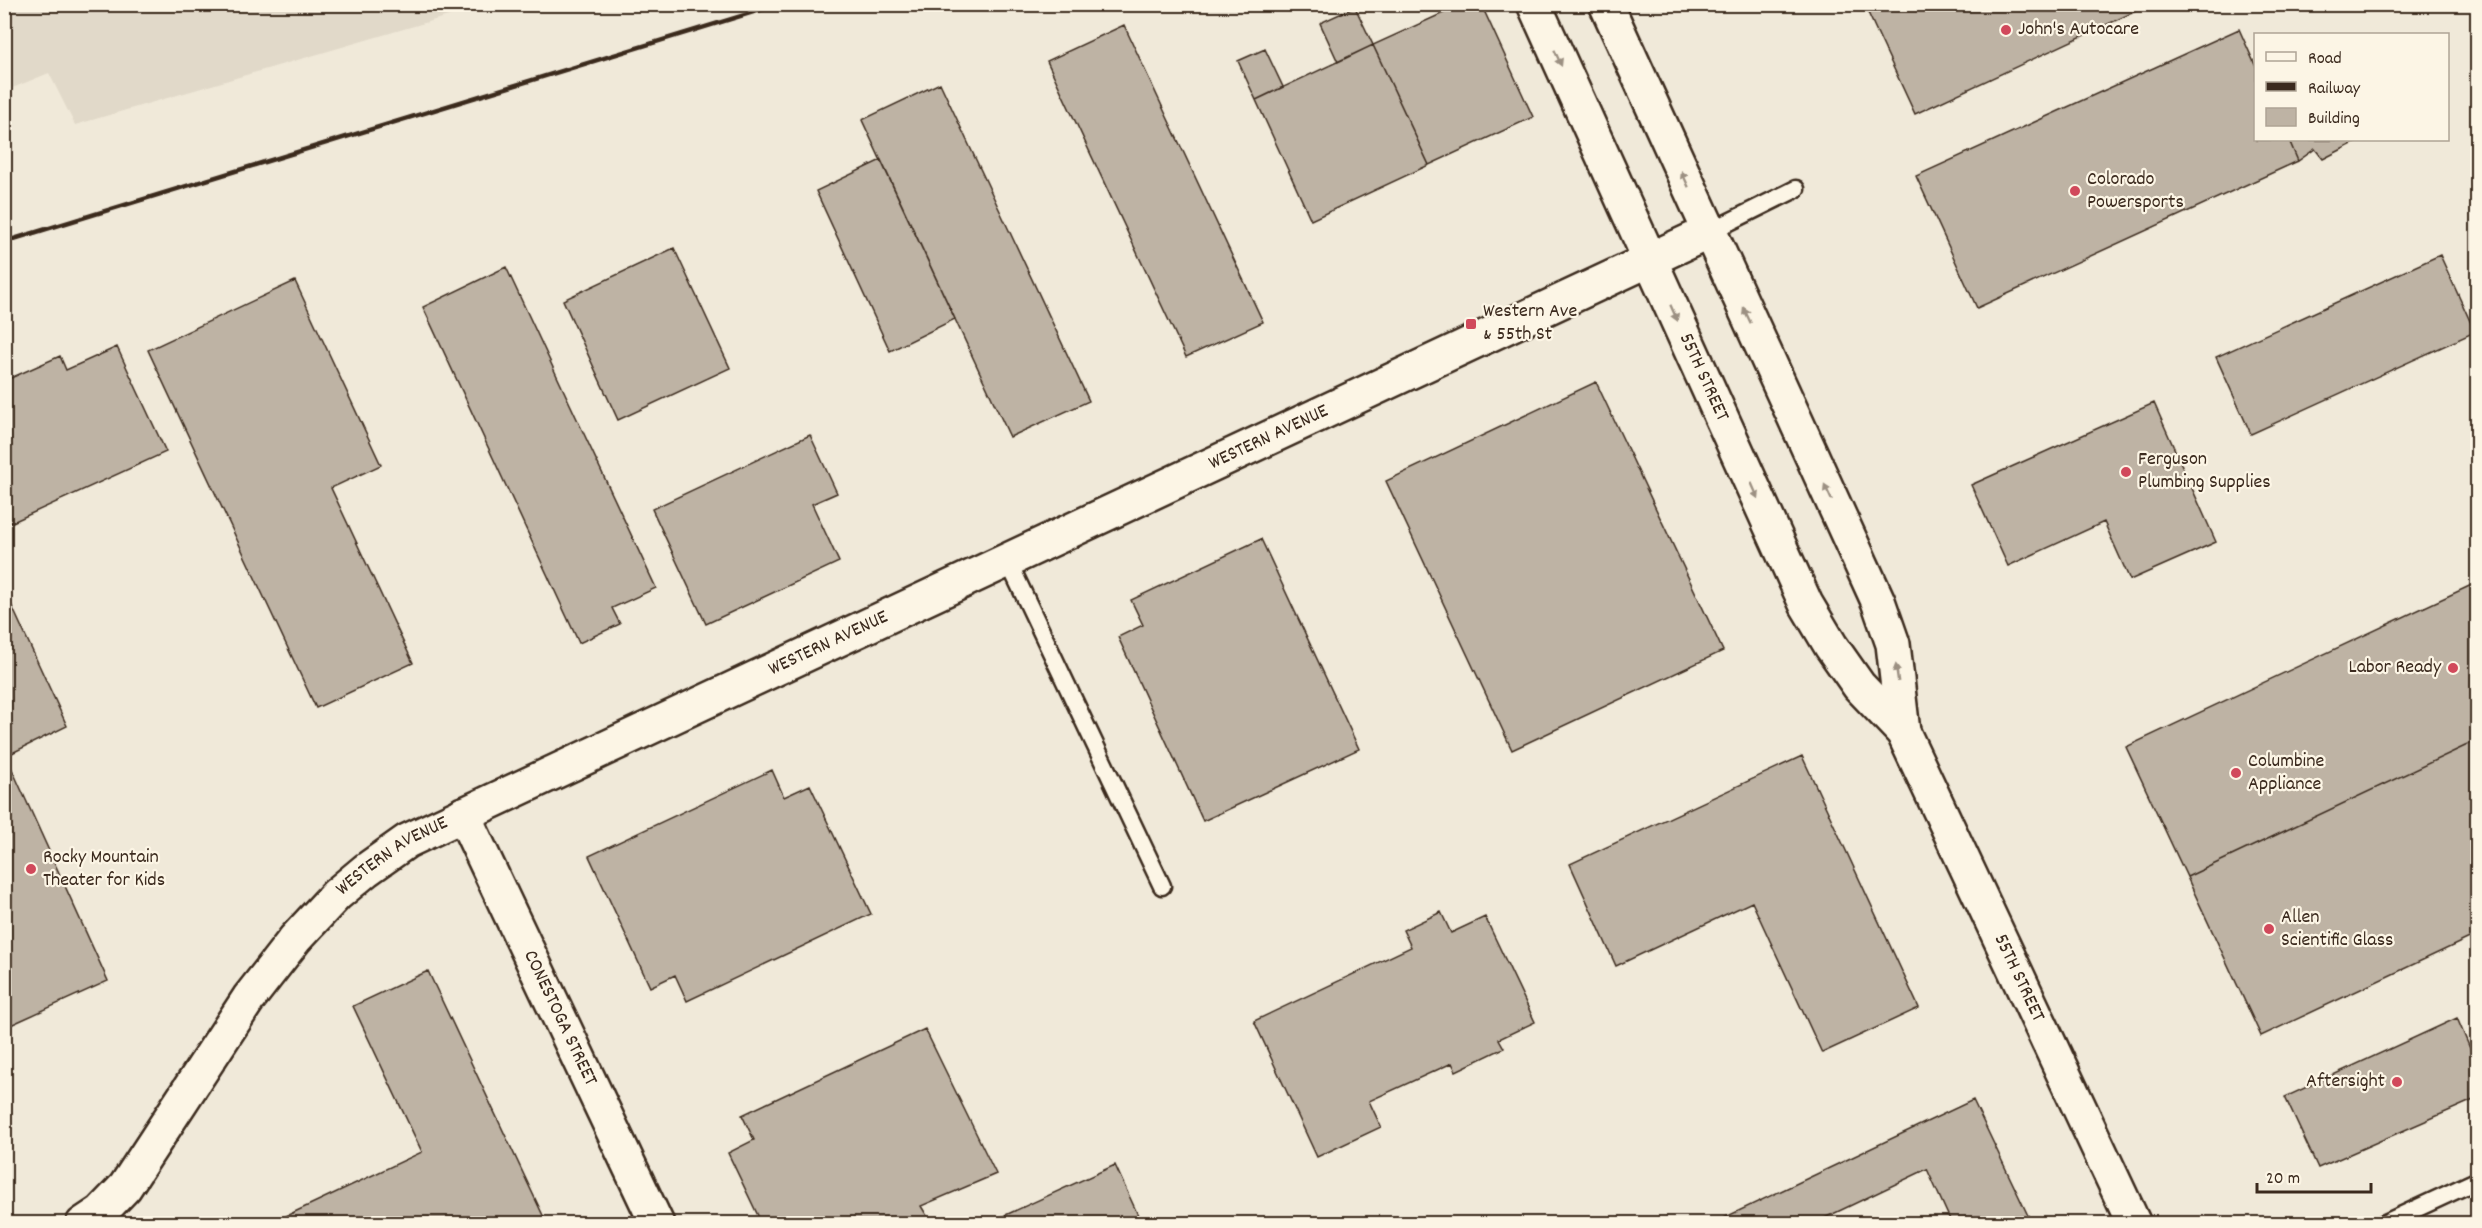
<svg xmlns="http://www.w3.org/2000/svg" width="2482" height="1228" viewBox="0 0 2482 1228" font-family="Dekko,sans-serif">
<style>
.built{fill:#e1d9c9}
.building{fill:#beb3a4;stroke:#3b2a1e;stroke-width:1.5}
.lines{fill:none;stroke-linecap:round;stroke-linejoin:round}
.service-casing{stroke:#3b2a1e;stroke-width:21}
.minor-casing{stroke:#3b2a1e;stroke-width:38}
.secondary-casing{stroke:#3b2a1e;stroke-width:38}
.service{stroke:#fcf5e5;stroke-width:16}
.minor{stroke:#fcf5e5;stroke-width:33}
.secondary{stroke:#fcf5e5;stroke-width:33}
.rail{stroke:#3b2a1e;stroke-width:4.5}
.oneway{fill:#9c9082}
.poi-dot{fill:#d1495b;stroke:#fcf5e5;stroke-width:2}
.labels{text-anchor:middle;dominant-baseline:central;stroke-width:4.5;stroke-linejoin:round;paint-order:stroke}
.poi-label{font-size:20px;fill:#3b2a1e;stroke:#fcf5e5;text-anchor:start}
.street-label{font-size:20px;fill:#3b2a1e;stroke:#fcf5e5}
</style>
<rect width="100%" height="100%" fill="#f0e9d9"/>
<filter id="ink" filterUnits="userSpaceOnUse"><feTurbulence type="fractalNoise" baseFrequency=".0167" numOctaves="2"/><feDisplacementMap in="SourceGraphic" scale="12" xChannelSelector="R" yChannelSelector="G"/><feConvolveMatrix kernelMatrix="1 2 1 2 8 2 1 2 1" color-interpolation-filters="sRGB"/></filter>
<g filter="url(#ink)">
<path class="built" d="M5,4H486V5L75,125L49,73L5,91Z"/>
<path class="building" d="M1463,4H1481L1533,117L1429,165L1373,45Z
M1864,4H2151L1915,114Z
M1355,7L1373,45L1338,62L1320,23Z
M1124,25L1263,322L1186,357L1047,61Z
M2239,29L2256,67V140H2289L2298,161L1977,308L1916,176Z
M1373,45L1429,165L1311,220L1256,100Z
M1265,49L1283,87L1256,100L1238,61Z
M940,83L1089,401L1010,437L862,120Z
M2289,140H2360L2323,159L2315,149L2298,161Z
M881,160L955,319L890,351L816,191Z
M674,248L730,368L618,420L563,300Z
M2440,255L2475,332L2251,434L2216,357Z
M506,267L656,588L612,608L620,624L579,643L423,307Z
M295,281L381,465L331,488L413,663L316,708L148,350Z
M117,347L166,452L4,526V381L60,356L66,370Z
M1596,382L1723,651L1512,750L1386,481Z
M2154,403L2216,542L2130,580L2104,522L2008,566L1971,485Z
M810,435L837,493L812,504L839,562L706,624L652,509Z
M1261,539L1359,749L1203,821L1118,637L1143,625L1131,600Z
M2478,582V740L2187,877L2126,747Z
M4,589L67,726L4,757Z
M2478,740V934L2261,1036L2187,877Z
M6,756L108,981L4,1028V757Z
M1802,756L1919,1008L1822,1053L1752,902L1616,966L1570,864Z
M772,770L784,797L810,785L871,914L687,1001L675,975L650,987L589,856Z
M1441,912L1451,933L1485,917L1535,1022L1499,1039L1504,1048L1456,1071L1452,1063L1369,1101L1381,1127L1317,1157L1254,1021L1411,947L1403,930Z
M428,971L547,1224H269L422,1152L353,1006Z
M2457,1018L2478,1067V1098L2318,1168L2285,1097Z
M925,1029L996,1174L921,1206L932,1224H762L728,1153L754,1140L742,1115Z
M1973,1100L2032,1224H1952L1927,1169L1812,1224H1711Z
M1115,1165L1142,1224H986Z"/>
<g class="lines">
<defs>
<path id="service" d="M1709,232L1796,189
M1007,559L1162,886
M2383,1224L2478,1180"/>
<g id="minor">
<path id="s1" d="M463,814L657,1224"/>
<path id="s2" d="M83,1224L101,1212L125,1187L249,998L295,939L336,895L366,870L407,841L1709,232"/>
</g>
<g id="secondary">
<path id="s3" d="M1534,4L1806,604L1831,646L1859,686L1903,732L2134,1224"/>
<path d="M1606,4L1878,601L1893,644L1903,732"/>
</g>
</defs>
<use href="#service" class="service-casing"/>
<use href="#minor" class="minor-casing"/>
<use href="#secondary" class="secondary-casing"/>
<use href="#service" class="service"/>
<use href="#minor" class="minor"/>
<use href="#secondary" class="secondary"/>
<path class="rail" d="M4,242L780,4"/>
</g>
<defs><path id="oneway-solid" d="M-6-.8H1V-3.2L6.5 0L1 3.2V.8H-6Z" transform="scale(1.5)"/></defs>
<g class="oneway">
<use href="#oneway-solid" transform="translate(1558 58) rotate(66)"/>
<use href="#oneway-solid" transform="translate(1685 179) rotate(-114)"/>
<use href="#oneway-solid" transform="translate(1674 313) rotate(66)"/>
<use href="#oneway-solid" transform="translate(1747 315) rotate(-115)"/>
<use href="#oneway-solid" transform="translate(1755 491) rotate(66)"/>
<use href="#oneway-solid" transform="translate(1828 492) rotate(-115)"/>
<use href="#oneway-solid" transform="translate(1897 673) rotate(-98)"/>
</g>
</g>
<g class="poi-dot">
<circle cx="2006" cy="30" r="6"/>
<circle cx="2075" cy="191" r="6"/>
<rect x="1465" y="318" width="12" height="12" rx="3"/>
<circle cx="2126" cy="472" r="6"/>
<circle cx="2453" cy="668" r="6"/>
<circle cx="2236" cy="773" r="6"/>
<circle cx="31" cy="869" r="6"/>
<circle cx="2269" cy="929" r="6"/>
<circle cx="2397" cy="1082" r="6"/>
</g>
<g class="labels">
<g class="poi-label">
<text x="2018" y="30">John's Autocare</text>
<text x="2087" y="180">Colorado<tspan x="2087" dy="23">Powersports</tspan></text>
<text x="1483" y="312">Western Ave<tspan x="1483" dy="23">&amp; 55th St</tspan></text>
<text x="2138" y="460">Ferguson<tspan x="2138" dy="23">Plumbing Supplies</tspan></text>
<text x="2441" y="668" text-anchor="end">Labor Ready</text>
<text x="2248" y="762">Columbine<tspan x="2248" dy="23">Appliance</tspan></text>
<text x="43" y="858">Rocky Mountain<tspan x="43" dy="23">Theater for Kids</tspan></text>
<text x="2281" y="918">Allen<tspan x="2281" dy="23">Scientific Glass</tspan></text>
<text x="2385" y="1082" text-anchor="end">Aftersight</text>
</g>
<g class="street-label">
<text stroke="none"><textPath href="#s3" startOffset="410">55TH STREET</textPath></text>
<text stroke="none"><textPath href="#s2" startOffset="1458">WESTERN AVENUE</textPath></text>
<text stroke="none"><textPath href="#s2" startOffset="972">WESTERN AVENUE</textPath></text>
<text stroke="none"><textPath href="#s2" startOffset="486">WESTERN AVENUE</textPath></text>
<text stroke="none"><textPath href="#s3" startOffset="1092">55TH STREET</textPath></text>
<text stroke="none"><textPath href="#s1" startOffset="226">CONESTOGA STREET</textPath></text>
</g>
</g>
<rect width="2482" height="1228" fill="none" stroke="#fcf5e5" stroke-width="24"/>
<rect x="12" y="12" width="2458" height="1204" fill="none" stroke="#3b2a1e" stroke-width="2" filter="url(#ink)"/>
<rect x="2254" y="33" width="195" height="108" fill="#fcf5e5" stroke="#afa495" stroke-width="1.5"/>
<rect x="2266" y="52" width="30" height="9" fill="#fcf5e5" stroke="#afa495" stroke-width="1.5"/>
<text x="2308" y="63" font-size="18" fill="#3b2a1e">Road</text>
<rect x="2266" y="82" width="30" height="9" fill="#3b2a1e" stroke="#afa495" stroke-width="1.5"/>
<text x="2308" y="93" font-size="18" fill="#3b2a1e">Railway</text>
<rect x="2266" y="108" width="30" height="18" fill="#beb3a4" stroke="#afa495" stroke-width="1.5"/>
<text x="2308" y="123" font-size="18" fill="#3b2a1e">Building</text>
<path d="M2257 1183v9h114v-9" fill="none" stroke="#3b2a1e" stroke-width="3"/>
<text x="2266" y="1183" font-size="18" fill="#3b2a1e" stroke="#fcf5e5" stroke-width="4.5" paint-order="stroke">20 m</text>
</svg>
